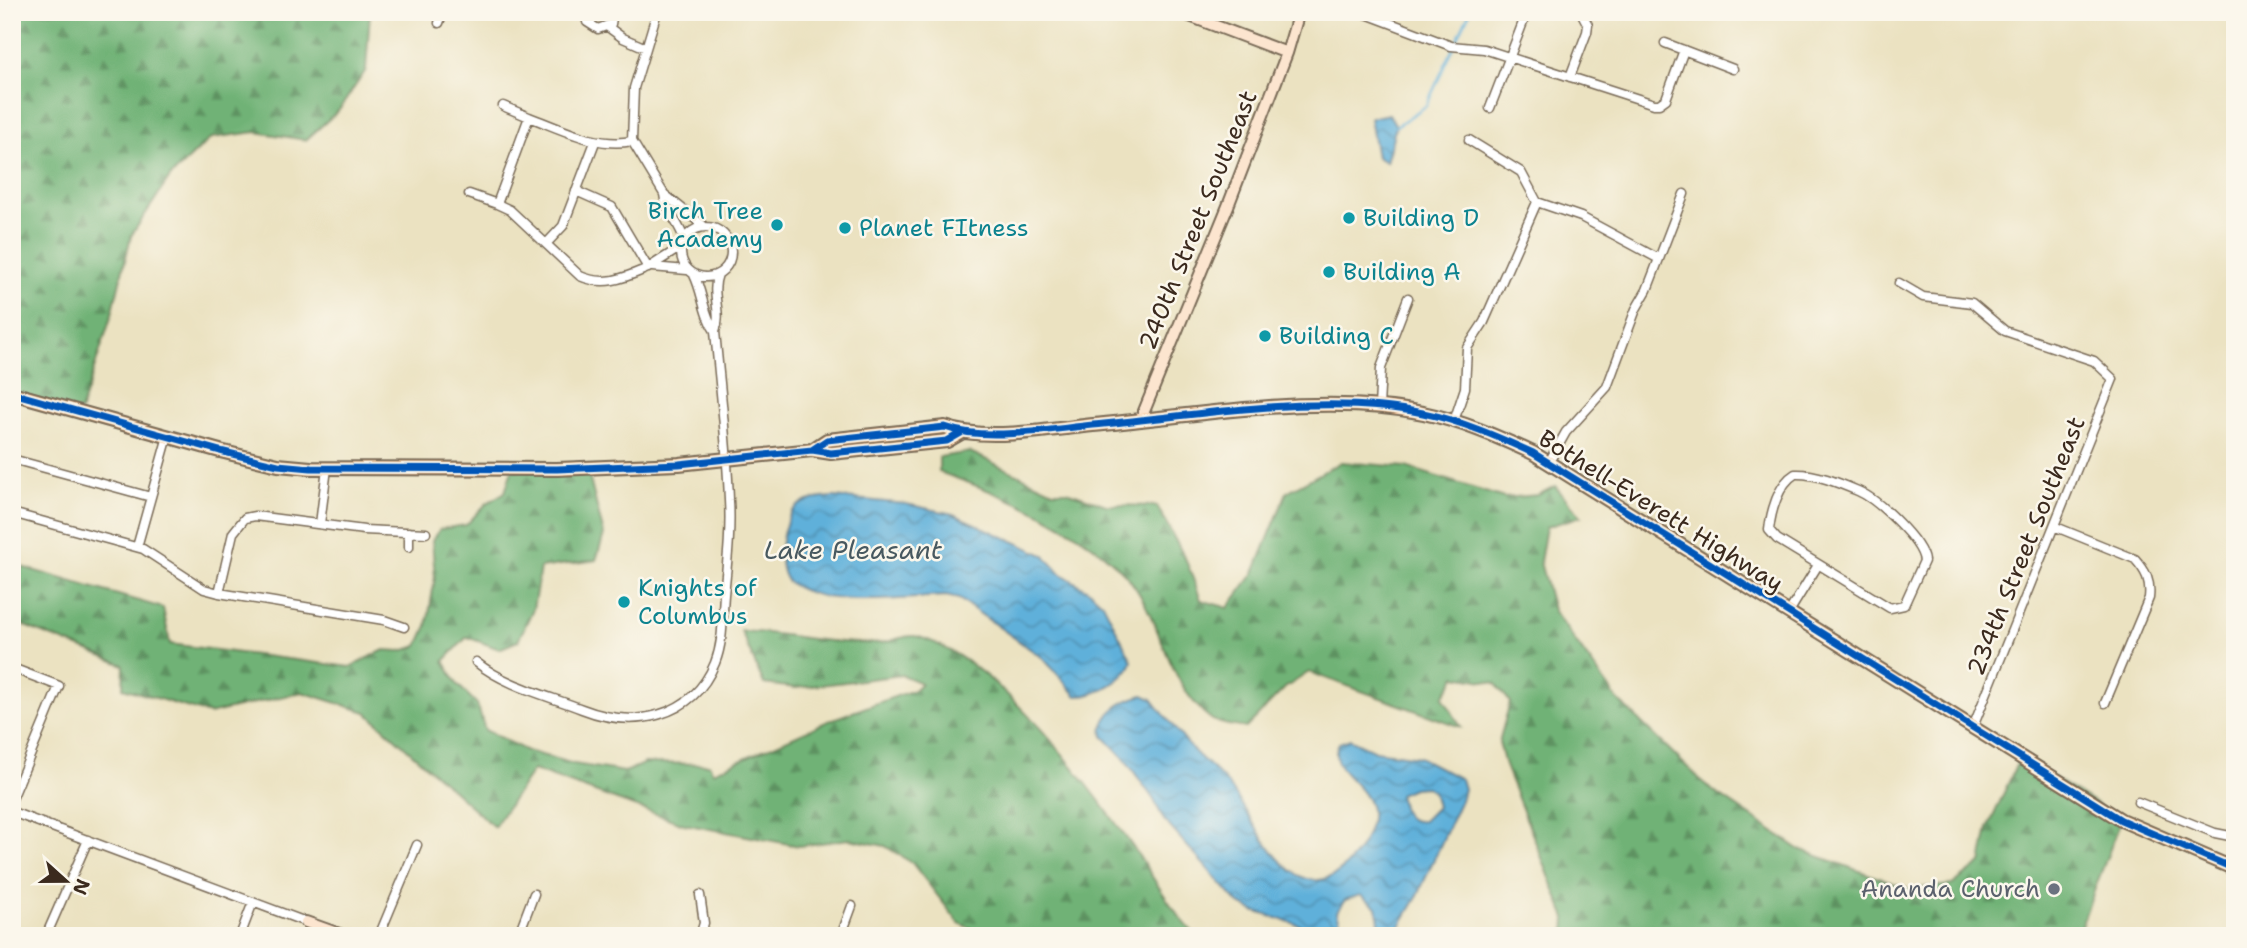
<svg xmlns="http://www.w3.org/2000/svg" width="2247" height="948" viewBox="0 0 2247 948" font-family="'Shantell Sans',sans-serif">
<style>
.forest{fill:url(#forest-firs);stroke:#566e4a;stroke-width:2}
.water{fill:url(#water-waves);stroke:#4d6d7c;stroke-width:2;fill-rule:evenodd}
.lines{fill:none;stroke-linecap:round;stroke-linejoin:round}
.stream{stroke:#5fb0da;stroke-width:2.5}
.street-casing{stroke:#796a57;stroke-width:11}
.secondary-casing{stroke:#796a57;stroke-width:14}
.primary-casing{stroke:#796a57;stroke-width:16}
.street{stroke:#fff;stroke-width:8}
.secondary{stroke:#fce5cf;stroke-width:10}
.primary{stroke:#f8bd88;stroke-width:12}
.cycleway-casing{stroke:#fbf7ec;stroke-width:11}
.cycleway{stroke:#0057b8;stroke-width:7}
.culture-dot{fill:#0f9aa8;stroke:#fbf7ec;stroke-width:2.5}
.worship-dot{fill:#6b7280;stroke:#fbf7ec;stroke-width:2.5}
.labels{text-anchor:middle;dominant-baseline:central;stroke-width:5;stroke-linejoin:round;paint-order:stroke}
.culture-label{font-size:24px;fill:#0d838f;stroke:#fbf7ec;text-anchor:start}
.street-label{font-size:24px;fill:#3b2a1e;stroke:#fbf7ec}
.worship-label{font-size:24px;fill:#5b616d;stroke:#fbf7ec;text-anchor:end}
.water-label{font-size:26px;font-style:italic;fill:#485960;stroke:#fbf7ec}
</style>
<defs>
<pattern id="forest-firs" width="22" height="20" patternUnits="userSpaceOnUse" patternTransform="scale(1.75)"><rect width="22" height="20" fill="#70b276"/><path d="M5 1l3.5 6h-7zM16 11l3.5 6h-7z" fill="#5d9160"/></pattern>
<pattern id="water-waves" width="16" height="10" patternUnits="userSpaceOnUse" patternTransform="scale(1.75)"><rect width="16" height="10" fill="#5fb0da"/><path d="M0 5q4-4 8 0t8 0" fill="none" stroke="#508fb0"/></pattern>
</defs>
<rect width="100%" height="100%" fill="#fbf7ec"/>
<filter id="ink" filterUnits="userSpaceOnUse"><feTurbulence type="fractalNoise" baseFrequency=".0143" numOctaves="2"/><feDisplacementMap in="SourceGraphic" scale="14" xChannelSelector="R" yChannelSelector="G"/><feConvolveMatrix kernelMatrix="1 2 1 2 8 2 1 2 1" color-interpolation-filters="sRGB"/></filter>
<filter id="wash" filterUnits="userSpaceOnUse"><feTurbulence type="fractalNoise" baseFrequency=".00686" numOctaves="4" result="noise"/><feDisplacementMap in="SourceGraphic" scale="28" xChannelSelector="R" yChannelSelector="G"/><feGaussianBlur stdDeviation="1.57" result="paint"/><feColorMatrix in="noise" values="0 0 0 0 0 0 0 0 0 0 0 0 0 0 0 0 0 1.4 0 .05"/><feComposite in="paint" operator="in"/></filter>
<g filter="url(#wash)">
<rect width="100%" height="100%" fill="#ebe2c1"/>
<path class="forest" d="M12,12H370L366,70L339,110L306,140L256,132L211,138L170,177L131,236L112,314L80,412L12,392Z
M970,452L1053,491H1067L1106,505L1157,506L1186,560L1201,600L1228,608L1254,573L1287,492L1341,462L1406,467L1504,498L1538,495L1555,486L1581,516L1546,527L1540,562L1553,610L1617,699L1709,788L1799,849L1909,889L1952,885L1981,863L1988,828L2020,757L2121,820L2077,936H1565L1566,918L1505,766L1499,742L1510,702L1495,683L1456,676L1443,697L1461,727L1309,672L1285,688L1246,728C1236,726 1219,725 1211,719C1165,684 1162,614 1124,573C1075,523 1004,495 939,472V457Z
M587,468L604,535L596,560L540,568L533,609L518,641L499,649L467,637L444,661L457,684L477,704L485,730L527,751L574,764L625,772L645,763L709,764L713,772L833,719L914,690L921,683L902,675L796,688L764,684L741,631C787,633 831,645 878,643C890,643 907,633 919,637C999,661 1088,783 1135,850C1154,878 1172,912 1197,936H988L959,923L912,863L885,846L849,839L799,846L684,824L533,770L494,827L366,712L302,692L209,714L123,688L124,665L12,621V564L163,608L170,644L350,667L384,650L401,651L418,646L427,626L435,577L432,540L440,529L466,525L487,503L505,492L512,470Z"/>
<path class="water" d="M1389,114L1396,126L1386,162L1377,157L1370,118Z
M834,497L906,504L953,514L1044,555L1060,573L1091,592L1103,603L1132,661C1127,679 1095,697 1077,696L1043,658L959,599L946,596C901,598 830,609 791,584C773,573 781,517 798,506C808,499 822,498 834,497Z
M1143,695L1152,699C1165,716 1178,733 1192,749C1204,762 1219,773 1230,787C1254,818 1296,922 1349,862C1361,849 1373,828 1371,810C1367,783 1324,769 1339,743L1350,739L1375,751L1419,757L1461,779L1464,789L1461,800L1416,899L1394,936H1376L1379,922L1377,907L1360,895L1345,900L1337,912L1341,925L1357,936H1315L1300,925L1253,911L1238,903L1164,820L1154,800L1124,758L1103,736C1099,713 1124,700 1143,695ZM1426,787L1433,791L1437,807L1423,821C1404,823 1402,810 1399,794L1413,788Z"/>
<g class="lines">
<path class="stream" d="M1396,126L1426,106L1470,12"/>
</g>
</g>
<g filter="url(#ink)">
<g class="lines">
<defs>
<path id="street" d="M586,12L587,22L598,29L611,24L613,12
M1361,12L1451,46L1484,49L1654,104H1659L1666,99L1684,50
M439,23L443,12
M608,27L623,38L646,48
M1665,43L1733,69
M1570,77L1587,32L1588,25L1581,12
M503,106L529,117
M1490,108L1527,12
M1469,140L1521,172L1537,202L1581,217L1659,259
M632,141L634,88L657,12
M632,141L664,194C665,211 679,222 684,239
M576,191L612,207L648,268C624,278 605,287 580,276L510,210L497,204L529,117C562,129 596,148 632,141
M469,194L497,204
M664,194L705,227
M681 252a25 25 0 1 1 50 0a25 25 0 1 1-50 0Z
M546,244L563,226L595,142
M652,267L687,270
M648,268L681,247
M694,275C703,293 703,314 715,331
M1899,283L1923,297L1972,303L2005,331L2094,361L2113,379L1973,727
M1379,407L1381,368L1408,298
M1454,421L1465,388L1467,348L1484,322L1537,202
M12,459L151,497
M1549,462L1566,432L1607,387L1636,309L1647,290L1684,194
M1795,474C1815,473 1839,483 1858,491C1877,499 1922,541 1924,561L1904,605L1890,608L1777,539L1769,530C1771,512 1778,484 1795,474Z
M12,513L143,549L204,589L219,593L384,620L404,627
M320,524L327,468
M2056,527L2135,559C2146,571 2151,581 2149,598L2105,703
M137,547L168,436
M409,547V532
M219,593L233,533L245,518L255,516L364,530L426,533
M1789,612L1818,565
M476,662C506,686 546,695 582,709C633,729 692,719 715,663C724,640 722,618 724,595C727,564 731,531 729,500C727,443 720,387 715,331C723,312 710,295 718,274
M12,668L59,686L12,799
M2138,802L2215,833L2235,837
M12,812L306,922
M700,895L704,923L700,936
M46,936L88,840
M240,936L253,902
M379,936L417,845
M518,936L534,894
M841,936L852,906"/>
<path id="secondary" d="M1179,12L1287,53
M1140,421L1228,206L1287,53L1299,12
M306,922L345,936"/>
<path id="primary" d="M12,393L220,451L278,465L311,468L557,469L679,464L812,450L831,453L947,441L961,433
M812,450L827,440L945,427C985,442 1051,429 1093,425C1196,416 1323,392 1423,413C1462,421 1498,437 1533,453L2121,820L2235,869"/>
</defs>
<use href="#street" class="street-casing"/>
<use href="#secondary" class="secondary-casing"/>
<use href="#primary" class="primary-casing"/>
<use href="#street" class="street"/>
<use href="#secondary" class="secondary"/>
<use href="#primary" class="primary"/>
<defs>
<path id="cycleway" d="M12,393L220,451L278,465L311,468L557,469L679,464L812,450L831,453L947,441L961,433
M812,450L827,440L945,427C985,442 1051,429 1093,425C1196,416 1323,392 1423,413C1462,421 1498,437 1533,453L2121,820L2235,869"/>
</defs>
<use href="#cycleway" class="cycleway-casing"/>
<use href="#cycleway" class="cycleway"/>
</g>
</g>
<g class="culture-dot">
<circle cx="1349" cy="218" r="7"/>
<circle cx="777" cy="225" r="7"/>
<circle cx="845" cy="228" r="7"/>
<circle cx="1329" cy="272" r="7"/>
<circle cx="1265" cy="336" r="7"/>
<circle cx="624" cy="602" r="7"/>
</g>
<circle class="worship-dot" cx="2054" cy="889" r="7"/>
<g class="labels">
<g class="culture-label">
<text x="763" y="211" text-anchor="end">Birch Tree<tspan x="763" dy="28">Academy</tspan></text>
<text x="1363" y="218">Building D</text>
<text x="859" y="228">Planet FItness</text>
<text x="1343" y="272">Building A</text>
<text x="1279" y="336">Building C</text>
<text x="638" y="588">Knights of<tspan x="638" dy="28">Columbus</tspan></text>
</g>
<g class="street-label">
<text transform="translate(1198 220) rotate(-68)">240th Street Southeast</text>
<text transform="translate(1661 511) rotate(32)">Bothell-Everett Highway</text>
<text transform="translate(2026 546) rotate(-68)">234th Street Southeast</text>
</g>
<g class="worship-label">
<text x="2040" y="889">Ananda Church</text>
</g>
<g class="water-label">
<text x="853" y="549">Lake Pleasant</text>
</g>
</g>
<rect width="2247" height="948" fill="none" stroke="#fbf7ec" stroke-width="42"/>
<g transform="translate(66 881) rotate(111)" stroke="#fbf7ec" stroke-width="5" paint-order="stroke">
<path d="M0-5L12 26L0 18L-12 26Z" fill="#3b2a1e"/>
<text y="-10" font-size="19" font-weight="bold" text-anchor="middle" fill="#3b2a1e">N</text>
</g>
</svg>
